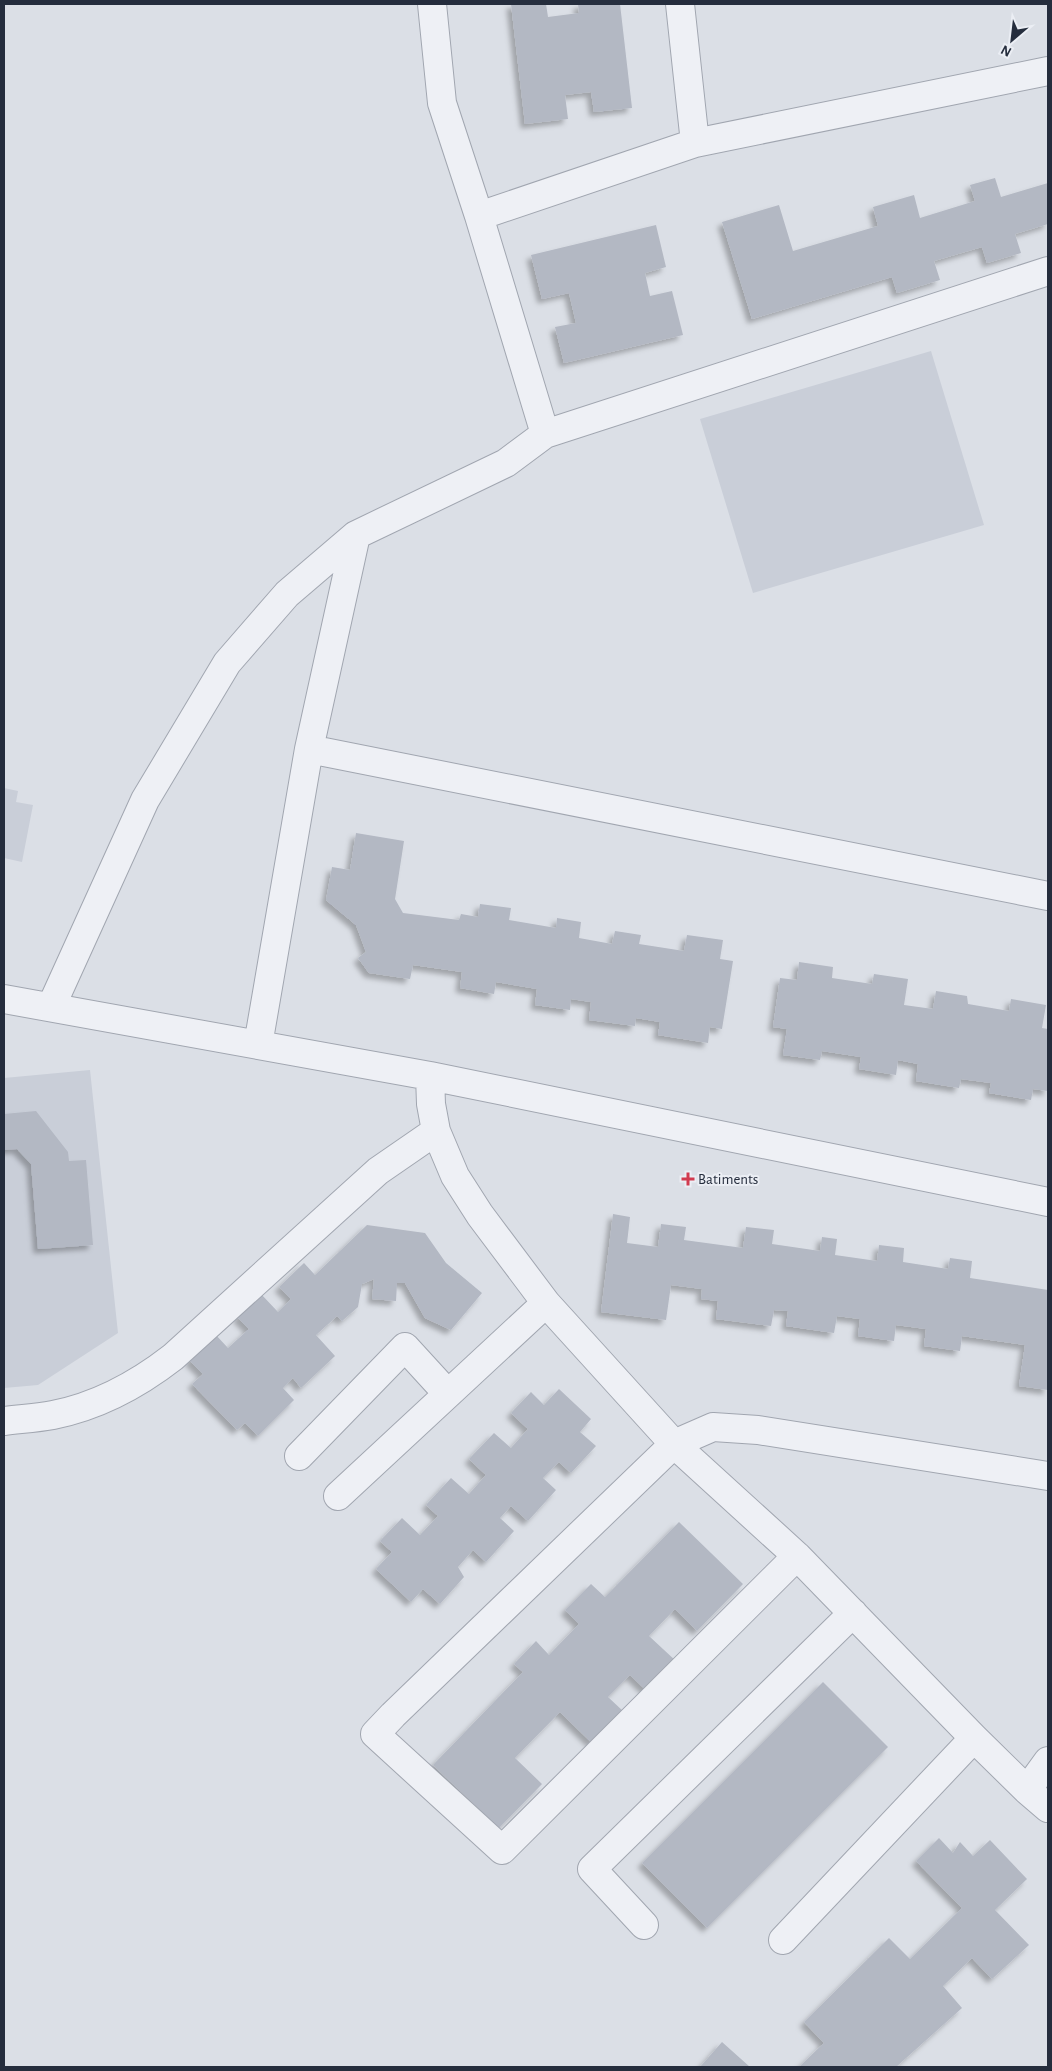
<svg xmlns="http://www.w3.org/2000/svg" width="1052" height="2071" viewBox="0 0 1052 2071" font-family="'Alegreya Sans',sans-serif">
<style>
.built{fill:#c9ced8}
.building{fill:#b3b8c3;filter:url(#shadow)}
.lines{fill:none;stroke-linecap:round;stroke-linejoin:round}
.minor-casing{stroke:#a1a6b0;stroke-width:30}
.minor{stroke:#eef0f5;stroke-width:28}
.poi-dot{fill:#d13b4f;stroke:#ebeef4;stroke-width:2}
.labels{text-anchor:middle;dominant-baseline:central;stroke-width:4;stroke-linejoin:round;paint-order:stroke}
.poi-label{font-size:15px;fill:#252d3d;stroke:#ebeef4;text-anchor:start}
</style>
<defs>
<filter id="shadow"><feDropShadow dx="-4.5" dy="4.5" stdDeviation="2.5" flood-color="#0004"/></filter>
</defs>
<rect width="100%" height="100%" fill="#dbdfe6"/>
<path class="built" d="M931,351L984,525L753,593L700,419Z
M4,788L18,791L16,802L33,805L22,862L4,858Z
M90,1070L118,1333L38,1385L4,1388V1078Z"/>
<path class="building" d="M511,4H546L548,17L579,13L578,4H620L632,108L594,112L591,92L565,95L568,119L525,124Z
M995,178L1001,197L1048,183V224L1015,234L1021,253L987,263L982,247L934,261L940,280L897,293L892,277L752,319L722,222L779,205L793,251L878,226L873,207L914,195L920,218L975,201L970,185Z
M656,225L666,267L645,273L650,296L672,291L683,335L564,363L555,327L576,323L569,293L542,299L531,255Z
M356,833L404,841L395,899L403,913L459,920L461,914L478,917L480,904L511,908L509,920L556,928L557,918L581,922L579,938L612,944L615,931L641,935L639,944L684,951L687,935L723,940L720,959L733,961L722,1029L710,1027L708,1043L658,1035L660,1022L636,1018L635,1026L589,1020L591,1002L571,999L570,1010L535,1005L537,989L496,982L494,994L460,988L462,972L413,965L410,979L369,973L358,958L366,952L356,925L326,900L332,867L350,870Z
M799,962L833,967L832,978L872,984L874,974L908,979L904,1005L933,1009L936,991L967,996L968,1004L1009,1011L1011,999L1046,1005L1042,1028L1048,1029V1091L1033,1089L1031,1100L989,1093L991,1083L961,1079L959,1088L916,1081L918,1064L898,1060L896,1075L859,1069L861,1057L822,1051L820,1060L783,1055L787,1029L773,1027L780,978L797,980Z
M36,1111L68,1152L69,1161L86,1160L93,1245L38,1249L31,1164L17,1149L4,1150V1114Z
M613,1214L630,1217L627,1243L658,1247L661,1224L686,1227L684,1240L743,1248L746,1227L774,1230L772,1244L820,1251L822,1237L837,1239L835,1255L877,1261L879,1245L904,1248L903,1262L948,1269L950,1258L972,1261L970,1278L1048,1290V1390L1019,1386L1025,1345L962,1336L960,1351L924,1346L926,1329L896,1325L894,1341L858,1336L860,1319L837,1316L834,1333L786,1326L788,1311L774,1310L771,1326L716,1319L718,1301L701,1299L702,1289L671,1285L666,1320L601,1312Z
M367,1225L425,1233L446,1263L482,1293L451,1330L425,1318L405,1283H397L396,1301L372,1299L374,1279L362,1284L358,1307L342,1321L337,1316L316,1335L335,1356L301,1388L293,1378L283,1388L294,1400L258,1436L245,1423L237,1430L192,1384L203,1374L189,1360L215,1334L228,1348L249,1329L237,1317L261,1294L278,1312L291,1299L279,1287L304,1263L315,1275Z
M559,1389L591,1419L580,1432L596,1446L571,1473L559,1462L543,1478L556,1490L528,1521L511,1506L500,1518L514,1531L486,1562L473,1550L458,1567L464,1577L440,1604L423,1589L411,1602L376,1569L392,1552L380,1541L402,1518L420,1535L438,1516L426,1505L451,1478L469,1494L486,1475L469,1459L494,1433L511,1448L528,1429L511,1413L531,1392L544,1405Z
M679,1522L743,1584L697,1631L675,1609L649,1636L677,1662L648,1692L630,1675L608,1697L624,1712L593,1744L560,1712L515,1758L542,1784L499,1828L433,1765L523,1672L514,1664L536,1641L549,1655L579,1624L565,1610L591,1584L605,1597Z
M823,1682L888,1747L707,1928L642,1863Z
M939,1838L953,1853L960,1842L973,1856L990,1840L1027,1879L995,1910L1029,1945L992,1979L972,1958L943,1986L962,2008L896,2067H799L824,2043L804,2022L889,1938L910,1959L962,1908L916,1861Z
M722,2042L750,2067H700Z"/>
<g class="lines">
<defs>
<path id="minor" d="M432,4L442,103L479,216L545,434L1048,271
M680,4L695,143
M479,216L695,143L1048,71
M309,749L1048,896
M4,999L430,1076L1048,1202
M51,1007L145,800L227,663L287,594L356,535L506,463L545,434
M258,1045L309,749L356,535
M430,1076L431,1104L436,1131L455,1176L480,1215L546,1303L674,1444L797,1556L974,1738L1027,1790L1048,1808
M4,1421C20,1419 37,1418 53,1415C99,1406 137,1385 173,1357L378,1171L436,1131
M299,1456L405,1347L448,1394
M338,1496L546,1303
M797,1556L502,1850L375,1734L393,1715L674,1444L713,1427L758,1430L1048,1476
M1027,1790L1048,1761
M644,1925L592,1869L853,1613
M783,1940L974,1738"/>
</defs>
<use href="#minor" class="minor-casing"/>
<use href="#minor" class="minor"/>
</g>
<path class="poi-dot" d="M685.5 1171.5h5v5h5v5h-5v5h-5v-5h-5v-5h5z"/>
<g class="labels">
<g class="poi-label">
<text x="698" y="1179">Batiments</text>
</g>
</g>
<rect width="1052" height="2071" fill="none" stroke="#252d3d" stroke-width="10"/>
<g transform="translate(1012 40) rotate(208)" stroke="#ebeef4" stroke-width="4" paint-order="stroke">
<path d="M0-4L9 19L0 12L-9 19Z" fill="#252d3d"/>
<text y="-8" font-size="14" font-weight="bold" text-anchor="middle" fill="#252d3d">N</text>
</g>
</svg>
